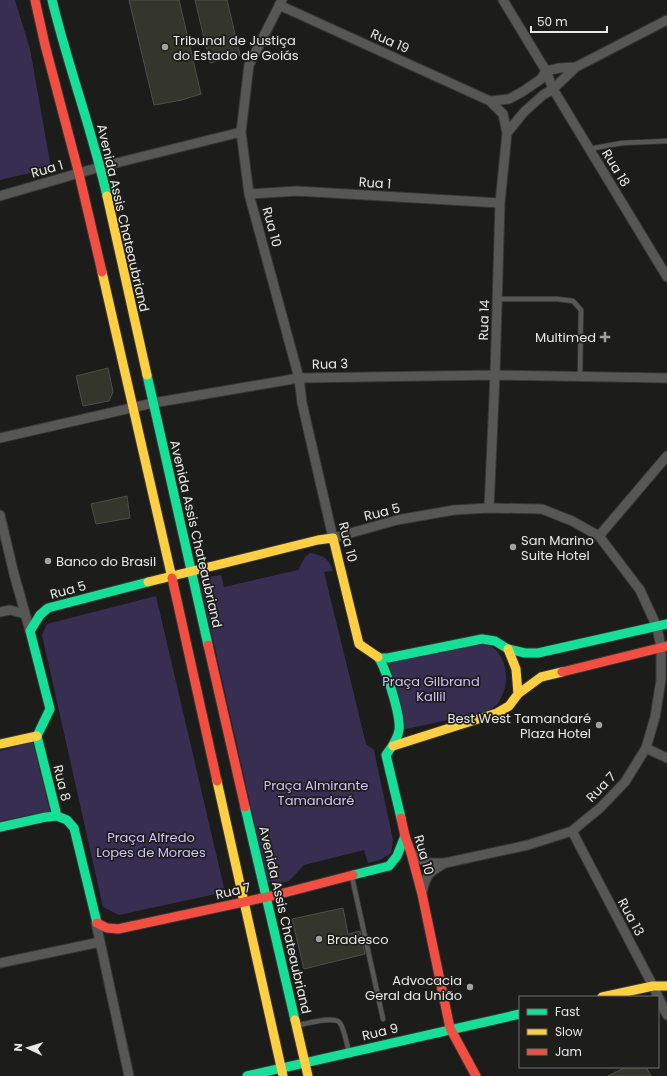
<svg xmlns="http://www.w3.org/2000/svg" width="667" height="1076" viewBox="0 0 667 1076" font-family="Poppins,sans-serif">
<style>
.park{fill:#382e52}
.building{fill:#34352b;stroke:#4d4e4c}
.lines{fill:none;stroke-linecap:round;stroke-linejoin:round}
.lane-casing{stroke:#373736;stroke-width:6}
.street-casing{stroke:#373736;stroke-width:11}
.fast-casing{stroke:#373736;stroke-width:11}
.slow-casing{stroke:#373736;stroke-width:11}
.jam-casing{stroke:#373736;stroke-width:11}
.lane{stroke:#575856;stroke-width:4.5}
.street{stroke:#575856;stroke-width:9}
.fast{stroke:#16e098;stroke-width:9}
.slow{stroke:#ffcf43;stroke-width:9}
.jam{stroke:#f24e42;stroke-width:9}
.poi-dot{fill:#a1a1a0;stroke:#1d1d1a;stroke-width:1.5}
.labels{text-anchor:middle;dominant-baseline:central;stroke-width:3.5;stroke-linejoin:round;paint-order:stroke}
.poi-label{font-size:13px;fill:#e8e9e7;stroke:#1d1d1a;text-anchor:start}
.street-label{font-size:13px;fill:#e8e9e7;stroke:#1d1d1a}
.park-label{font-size:13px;fill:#d0c3fe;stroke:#1d1d1a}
</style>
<rect width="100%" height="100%" fill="#1c1c1b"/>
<path class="park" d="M0,0H15L30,49L51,168L0,180Z
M310,553C324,556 328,557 333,571L324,572L366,744L374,750L393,840L391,853L380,860L368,863L364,850L304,865L289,881L275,885L268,882L200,582L208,577L221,575L224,587L298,570L305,557Z
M156,596L225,892L119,915L103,907L42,635L47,624Z
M484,644C488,646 493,647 496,650C509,665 509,687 498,703C495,707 489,710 485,712L401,730C400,708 396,682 388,662Z
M29,743H33L50,811L0,821V751Z"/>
<path class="building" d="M129,0H179L201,94L182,100L154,105Z
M195,0H227L240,55L210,63Z
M108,368L113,392L109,401L83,406L76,376Z
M127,496L130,518L96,524L91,504Z
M343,908L348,934L360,931L365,954L304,969L292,919Z
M626,1067H646L651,1076H608Z"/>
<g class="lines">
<defs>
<path id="lane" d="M589,149L622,143L667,141
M498,299H557L573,301L581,310L580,377
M352,877L383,1019
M298,1025C306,1024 332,1016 339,1022C344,1026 347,1046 349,1052"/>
<path id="street" d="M282,0L249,65L241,132L249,194L299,378L302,403L333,538L397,520L454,510L489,508L542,509L572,521L599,536L640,590L657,627L661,647V680L655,717L646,748L625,782L600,808L572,831L528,845L445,863H427L411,853
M503,0L546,71L553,89L667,277
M279,5L490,101L503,114L507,133L500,203L495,375L489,508
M546,71L559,68L576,67
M490,101L509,99L522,92L541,79L546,71
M507,133L524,112L543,95L553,89L576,67L667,20
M249,194L297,191L500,203
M0,196L100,167L241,132
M0,438L153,403L299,378L495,375L667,378
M0,515L14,574L30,631
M599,536L667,456
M0,612L10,610L25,614
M646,748L667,758
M572,831L653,986L667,1015
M422,892C427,873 428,873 445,863
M96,923L129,1076
M0,963L100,942"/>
<path id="fast" d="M52,0C68,66 92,130 107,196
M147,375L208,645
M378,657C386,668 401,716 399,730C398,739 391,748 386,755L401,818
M379,658H388L482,639L495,641L508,649L525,653H538L667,624
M245,807L295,1020
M57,816L37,736L50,709L30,631L40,615L48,608L148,582
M0,827L46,817L57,816L67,820L74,828L97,923
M353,875L389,866L397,856L405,836
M247,1076L520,1014"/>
<path id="slow" d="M107,196L147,375
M102,272L172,578
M148,582L318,540L333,538L359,644L378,657
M508,649L516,669L518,694
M0,744L37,736
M393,746L497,713L509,706L518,694L541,677L562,672
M217,781L283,1076
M602,997L653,986H667
M295,1020L308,1076"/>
<path id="jam" d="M35,0L45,45L79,174L102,272
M172,578L217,781
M208,645L245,807
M562,672L667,646
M401,818L405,836L411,853L422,894L450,1028L476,1076
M97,923L107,928L118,929L276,895L353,875"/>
</defs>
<use href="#lane" class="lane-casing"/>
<use href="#street" class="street-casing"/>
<use href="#fast" class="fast-casing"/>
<use href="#slow" class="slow-casing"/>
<use href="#jam" class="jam-casing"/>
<use href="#lane" class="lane"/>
<use href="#street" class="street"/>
<use href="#fast" class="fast"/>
<use href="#slow" class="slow"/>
<use href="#jam" class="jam"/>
</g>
<g class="poi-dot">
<circle cx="165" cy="47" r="4"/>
<path d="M603 331h4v4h4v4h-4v4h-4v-4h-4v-4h4z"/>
<circle cx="513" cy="547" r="4"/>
<circle cx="48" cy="561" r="4"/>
<circle cx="599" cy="725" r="4"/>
<circle cx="319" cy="939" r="4"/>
<circle cx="470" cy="987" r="4"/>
</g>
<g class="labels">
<g class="poi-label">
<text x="173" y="40">Tribunal de Justiça<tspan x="173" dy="15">do Estado de Goiás</tspan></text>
<text x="596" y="337" text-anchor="end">Multimed</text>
<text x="521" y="540">San Marino<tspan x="521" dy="15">Suite Hotel</tspan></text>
<text x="56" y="561">Banco do Brasil</text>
<text x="591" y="718" text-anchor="end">Best West Tamandaré<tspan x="591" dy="15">Plaza Hotel</tspan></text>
<text x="327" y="939">Bradesco</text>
<text x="462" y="980" text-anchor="end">Advocacia<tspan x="462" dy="15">Geral da União</tspan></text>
</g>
<g class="street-label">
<text transform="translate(390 41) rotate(24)">Rua 19</text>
<text transform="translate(616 168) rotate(59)">Rua 18</text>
<text transform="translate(47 169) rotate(-16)">Rua 1</text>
<text transform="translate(375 183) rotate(4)">Rua 1</text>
<text transform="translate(123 218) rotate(77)">Avenida Assis Chateaubriand</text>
<text transform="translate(272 227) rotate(75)">Rua 10</text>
<text transform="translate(484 320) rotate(-88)">Rua 14</text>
<text transform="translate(330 364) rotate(-1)">Rua 3</text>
<text transform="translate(382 512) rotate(-14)">Rua 5</text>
<text transform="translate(196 534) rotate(77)">Avenida Assis Chateaubriand</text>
<text transform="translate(348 542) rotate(76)">Rua 10</text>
<text transform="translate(68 590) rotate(-15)">Rua 5</text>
<text transform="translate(62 783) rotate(76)">Rua 8</text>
<text transform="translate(601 787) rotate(-46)">Rua 7</text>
<text transform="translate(424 855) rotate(74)">Rua 10</text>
<text transform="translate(233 891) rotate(-13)">Rua 7</text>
<text transform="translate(631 917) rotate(62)">Rua 13</text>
<text transform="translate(285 920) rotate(77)">Avenida Assis Chateaubriand</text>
<text transform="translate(380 1032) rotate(-13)">Rua 9</text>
</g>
<g class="park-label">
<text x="431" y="681">Praça Gilbrand<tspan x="431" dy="15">Kallil</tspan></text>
<text x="316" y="785">Praça Almirante<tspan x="316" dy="15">Tamandaré</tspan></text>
<text x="151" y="837">Praça Alfredo<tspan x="151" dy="15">Lopes de Moraes</tspan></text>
</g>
</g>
<rect x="519" y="996" width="140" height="72" fill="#1d1d1a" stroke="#6e6f6c"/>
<rect x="527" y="1009" width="20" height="6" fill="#16e098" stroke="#6e6f6c"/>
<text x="555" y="1016" font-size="12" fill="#e8e9e7">Fast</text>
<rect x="527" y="1029" width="20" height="6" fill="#ffcf43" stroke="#6e6f6c"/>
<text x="555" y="1036" font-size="12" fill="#e8e9e7">Slow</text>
<rect x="527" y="1049" width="20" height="6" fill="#f24e42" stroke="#6e6f6c"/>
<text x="555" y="1056" font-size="12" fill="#e8e9e7">Jam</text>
<g transform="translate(28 1048) rotate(274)" stroke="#1d1d1a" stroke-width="3" paint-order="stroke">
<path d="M0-3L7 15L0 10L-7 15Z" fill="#e8e9e7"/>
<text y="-6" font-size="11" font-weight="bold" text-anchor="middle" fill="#e8e9e7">N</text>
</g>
<path d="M531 26v6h76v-6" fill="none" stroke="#e8e9e7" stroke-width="2"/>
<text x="537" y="26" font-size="12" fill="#e8e9e7" stroke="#1d1d1a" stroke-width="3" paint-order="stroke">50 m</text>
</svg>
